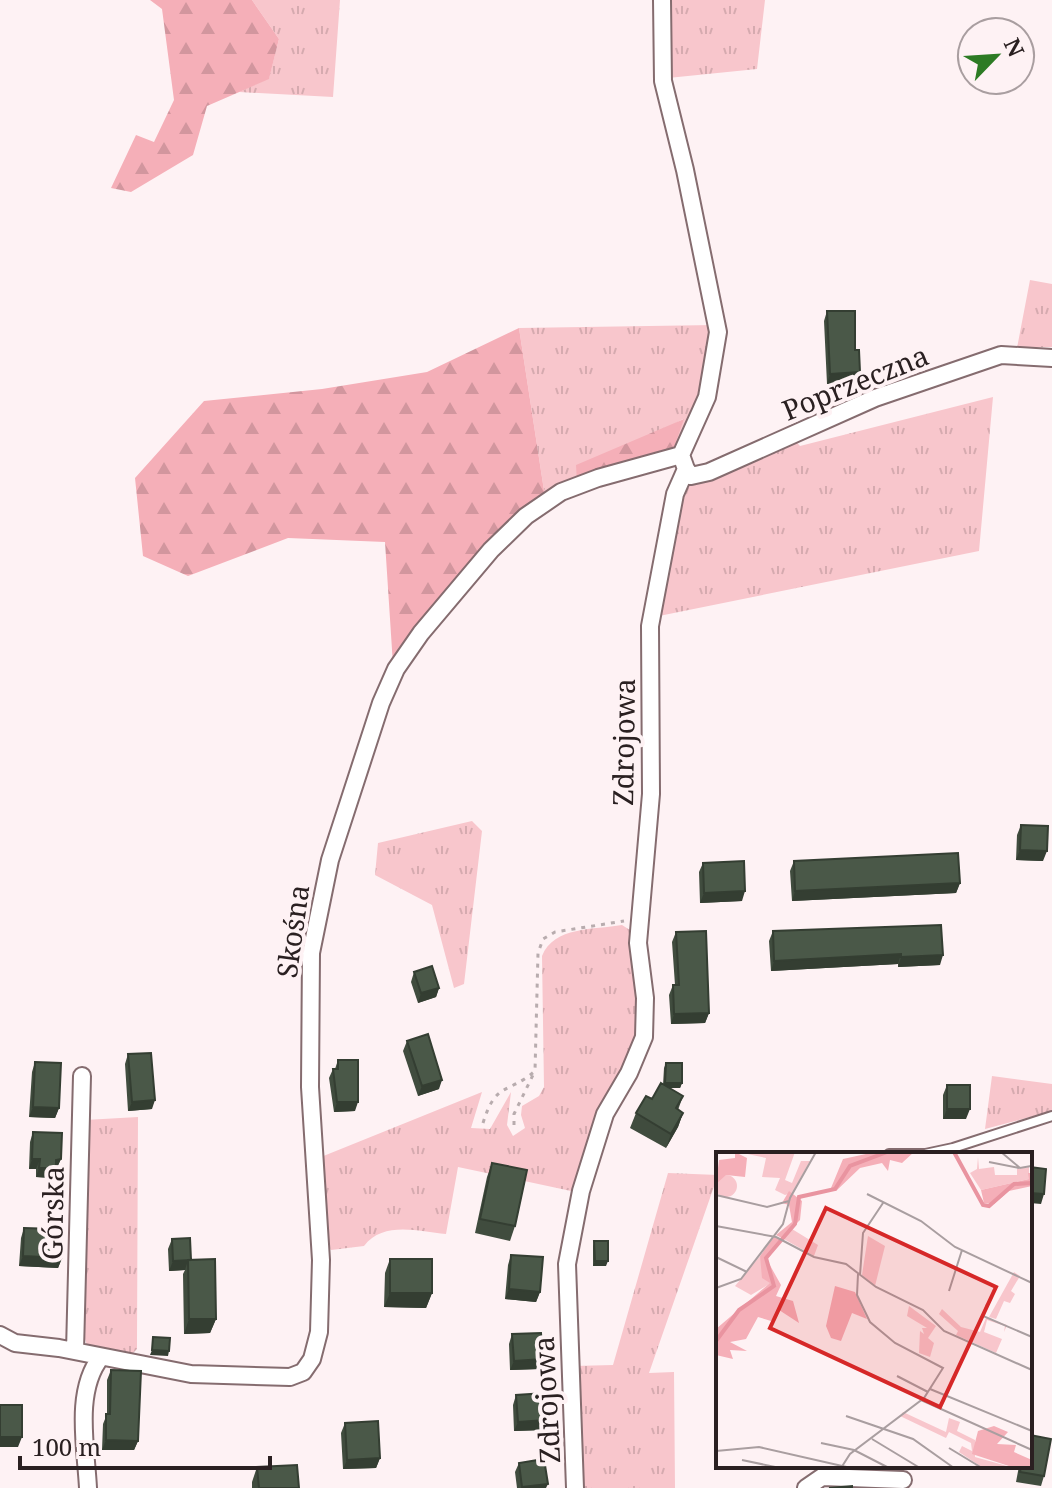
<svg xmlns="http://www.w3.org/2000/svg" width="1052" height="1488" viewBox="0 0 1052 1488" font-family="'Noto Serif',serif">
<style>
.grass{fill:url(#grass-tufts)}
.forest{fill:url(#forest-firs)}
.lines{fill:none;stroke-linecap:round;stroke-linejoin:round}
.service-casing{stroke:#856c6f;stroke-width:12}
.minor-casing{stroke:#856c6f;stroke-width:20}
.path{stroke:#b8acae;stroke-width:3;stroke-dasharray:4 6;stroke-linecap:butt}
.service{stroke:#fff;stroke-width:8}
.minor{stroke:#fff;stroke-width:16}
.wall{fill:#404c3e}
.shaded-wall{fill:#343e32}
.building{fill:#4a5848;stroke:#343e32;stroke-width:2}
.labels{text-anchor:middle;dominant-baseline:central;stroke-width:8;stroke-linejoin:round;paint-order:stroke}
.street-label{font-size:28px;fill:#2a2021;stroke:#fef2f4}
.inset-river{fill:none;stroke:#e994a0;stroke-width:4}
.inset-road{fill:none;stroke:#a99ea0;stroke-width:2}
.view{fill:#d62828;fill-opacity:0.15;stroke:#d62828;stroke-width:4}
.inset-edge{fill:none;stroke:#2a2021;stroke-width:4}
</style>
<defs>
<pattern id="grass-tufts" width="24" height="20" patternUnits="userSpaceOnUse" patternTransform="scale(2)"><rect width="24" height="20" fill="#f8c6cc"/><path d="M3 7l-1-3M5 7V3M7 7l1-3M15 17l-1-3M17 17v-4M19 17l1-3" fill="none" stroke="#d5aaaf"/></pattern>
<pattern id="forest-firs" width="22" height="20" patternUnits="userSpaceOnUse" patternTransform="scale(2)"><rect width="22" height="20" fill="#f5afb8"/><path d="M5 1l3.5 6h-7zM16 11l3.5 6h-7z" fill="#d2969e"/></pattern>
</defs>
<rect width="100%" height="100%" fill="#fef2f4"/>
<path class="grass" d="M252,0H340L333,97L239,92L269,78L279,39Z
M666,0H765L757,69L668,78Z
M1030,280L1052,284V347L1017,348Z
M714,325L704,394L673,451L683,419L545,497L519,328Z
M993,397L979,551L659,616L674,516L686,486L793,438L800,446Z
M472,821L482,831L464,984L454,988L432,905L375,875L378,843Z
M622,925L633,932L640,1035L627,1066L601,1109L571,1191L458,1167L446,1234C417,1231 383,1221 364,1246L331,1250L324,1239L321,1157L482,1092L471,1128L490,1129L511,1092L507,1125L513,1136L525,1128L521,1115L522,1106L539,1096L544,1087L542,956C554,926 594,930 622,925Z
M992,1076L1052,1084V1111L985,1129Z
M138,1117L137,1342V1349L129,1357L88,1348L83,1333L85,1120Z
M668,1173L718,1175L649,1373L674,1372L675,1488H576L574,1366L613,1365Z"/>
<path class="forest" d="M150,0H252L279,39L269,79L207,106L193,155L131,192L111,188L136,135L154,142L174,100L162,9Z
M519,328L545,497L393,665L385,542L288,538L188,576L143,556L135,478L204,401L322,389L427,372Z
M684,419L673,451L577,482L576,465Z"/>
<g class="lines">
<defs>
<path id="service" d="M889,1154H925L953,1148L1052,1116"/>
<path id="minor" d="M686,469L691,476L709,472L875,398L1001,355L1052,358
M0,1335L15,1343L59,1348L191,1374L290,1377L303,1372L312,1359L319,1332L321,1260L310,1087L311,953L330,860L381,703L396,669L421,633L491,550L526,516L561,492L598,478L681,455
M75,1351L82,1076
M88,1488C86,1447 74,1391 101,1357
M575,1488L567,1264L581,1191L605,1114L629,1073L644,1037L645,998L638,943L651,794L650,626L675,494L686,469L681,455L707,397L718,332L685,170L663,81L662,0
M806,1488L822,1477L903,1480"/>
</defs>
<use href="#service" class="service-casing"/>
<use href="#minor" class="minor-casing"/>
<path class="path" d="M483,1123C496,1081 507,1095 535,1071L538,953L543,939L555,932L624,921
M514,1125V1114L533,1075"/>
<use href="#service" class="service"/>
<use href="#minor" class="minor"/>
</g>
<path class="wall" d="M827,311L855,350L860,372L856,382L827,384L824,321Z
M1021,825L1043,861L1016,860L1017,835Z
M794,861L960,883L956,893L792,901L790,871Z
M703,863L742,901L700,903L699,872Z
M941,925L940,965L898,967V964L771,971L769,941L773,931Z
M676,932L709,1013L705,1023L671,1024L669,995L673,985H675L672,942Z
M414,972L439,988L436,997L418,1003L411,982Z
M407,1041L439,1089L418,1096L403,1051Z
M128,1054L152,1109L128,1111L125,1064Z
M338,1060L355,1111L334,1112L329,1078L333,1069H335Z
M35,1062L59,1108L55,1118L29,1117L32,1072Z
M666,1063L682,1083L680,1088H668L683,1096L678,1110L683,1113L678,1127L666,1148L630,1128L636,1113L652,1099L663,1085L664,1068Z
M947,1085L966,1119H943V1095Z
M33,1132L61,1159L52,1178L36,1177V1169H29L30,1142Z
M492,1163L515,1226L510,1241L475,1233L487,1177Z
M24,1228L54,1236L62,1258L58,1268L19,1266L21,1238Z
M172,1239L191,1260L216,1319L210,1333L184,1334L183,1274L185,1270L169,1271L168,1249Z
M594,1241L606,1266H593V1246Z
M511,1255L540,1292L536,1302L505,1299L508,1265Z
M390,1259L432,1293L426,1308L384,1307L385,1273Z
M512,1334L543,1359L539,1369L510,1370L509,1344Z
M111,1370L138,1441L134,1450H102L103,1424L107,1414V1380Z
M516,1395L546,1420L543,1430L514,1431L513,1405Z
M345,1423L380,1458L376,1468L343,1469L341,1433Z
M519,1463L546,1488H517L515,1472Z
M1019,1466H1030L1044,1476L1041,1486L1016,1482Z
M257,1467L299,1488H252V1482Z"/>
<path class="shaded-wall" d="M860,372L856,382L827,384L830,374Z
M1020,850L1047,851L1043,861L1016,860Z
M960,883L956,893L792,901L795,891Z
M745,891L742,901L700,903L704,893Z
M901,954L898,964L771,971L774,961Z
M943,955L940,965L898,967L901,957Z
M439,988L436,997L418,1003L421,993Z
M709,1013L705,1023L671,1024L674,1014Z
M442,1080L439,1089L418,1096L422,1086Z
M665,1083H682L680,1088H663Z
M155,1100L152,1109L128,1111L132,1102Z
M337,1102H358L355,1111L334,1112Z
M33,1107L59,1108L55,1118L29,1117Z
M947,1109H970L966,1119H943Z
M683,1113L678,1127L666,1148L671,1134Z
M32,1159H40L36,1169H29Z
M61,1159L52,1178L36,1177L39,1168L56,1160Z
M1030,1193L1044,1194L1041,1204L1030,1203Z
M23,1256L62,1258L58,1268L19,1266Z
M188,1260L185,1270L169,1271L173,1261Z
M595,1261H608L606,1266H593Z
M509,1289L540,1292L536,1302L505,1299Z
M390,1293H432L426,1308L384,1307Z
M189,1319H216L210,1333L184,1334Z
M152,1350L169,1351L168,1356L150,1355Z
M543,1359L539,1369L510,1370L514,1361Z
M546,1420L543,1430L514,1431L518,1422Z
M0,1437H22L18,1447H0Z
M106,1440L138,1441L134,1450H102Z
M380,1458L376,1468L343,1469L347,1460Z
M548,1484L546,1488H522V1487Z"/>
<path class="building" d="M827,311H855V350H859L860,372L830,374Z
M1021,825L1048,826L1047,851L1020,850Z
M958,853L960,883L795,891L794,861Z
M744,861L745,891L704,893L703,863Z
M941,925L943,955L901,957V954L774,961L773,931Z
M706,931L709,1013L674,1014L673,985H679L676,932Z
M432,966L439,988L421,993L414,972Z
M428,1034L442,1080L422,1086L407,1041Z
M151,1053L155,1100L132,1102L128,1054Z
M338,1060H358V1102H337L333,1069H338Z
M35,1062L61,1063L59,1108L33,1107Z
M666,1063H682V1083H665Z
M661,1083L683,1096L676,1108L683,1113L671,1134L636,1113L646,1096L652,1099Z
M947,1085H970V1109H947Z
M33,1132L62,1133L61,1159L56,1160V1168H39L40,1159H32Z
M492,1163L527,1170L515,1226L480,1219Z
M1030,1167L1046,1169L1044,1194L1030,1193Z
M24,1228L54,1229V1236H62V1258L23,1256Z
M190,1238L191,1260L173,1261L172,1239Z
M594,1241H608V1261H595Z
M511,1255L543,1257L540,1292L509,1289Z
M215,1259L216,1319H189L188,1260Z
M390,1259H432V1293H390Z
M541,1333L543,1359L514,1361L512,1334Z
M153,1337L170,1338L169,1351L152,1350Z
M111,1370L141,1371L138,1441L106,1440V1414H110Z
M545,1393L546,1420L518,1422L516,1395Z
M0,1405H22V1437H0Z
M378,1421L380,1458L347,1460L345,1423Z
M1030,1435L1051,1439L1044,1476L1020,1472L1021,1466H1030Z
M544,1459L548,1484L522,1487L519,1463Z
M297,1465L299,1488H259L257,1467Z
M852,1486V1488H829Z"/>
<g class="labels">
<g class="street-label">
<text transform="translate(855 382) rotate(-22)">Poprzeczna</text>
<text transform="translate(623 742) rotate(-89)">Zdrojowa</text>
<text transform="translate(292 931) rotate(-82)">Skośna</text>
<text transform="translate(52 1213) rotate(-89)">Górska</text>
<text transform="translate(546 1400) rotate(-93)">Zdrojowa</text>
</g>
</g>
<g transform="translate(716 1152)">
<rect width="316" height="316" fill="#fef2f4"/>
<path d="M22,0H79L69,28L76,31L85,9H94L76,41L69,43L59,38L64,26L46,25L50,6ZM262,5L263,17L278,15L279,23H301V17L313,15V27L265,38L254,21L261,17ZM-1 34a11 11 0 1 1 22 0a11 11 0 1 1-22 0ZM76,77L102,93L98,104L66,86ZM152,84L169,94L159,134L146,123ZM44,104L55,131L35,143L19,134ZM298,120L304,124L295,139L299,142L294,151L288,149L280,167L273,165ZM193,154L220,174L212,186L218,191L214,205L203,201L204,179L208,182L206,176H211L191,164ZM226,157L245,175L264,180L270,166L291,173L288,180L289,174L271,168L268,180L286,187L280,201L240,183L242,179L223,162ZM187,260L230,280L233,266L244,270L241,279L259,288V305L298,316H257L261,312L243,300L246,294L256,299L255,291L233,280L230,286L184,264Z" fill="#f8c6cc"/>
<path d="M19,0L31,6L29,25L10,23L0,32L3,8L19,6ZM159,0H198L186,11L174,8L172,19L166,11L144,16L120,39L115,36L127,7ZM312,21H316V34L293,39L278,52L268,51L265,38L313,27ZM73,39L86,49L84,68L66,86L60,83L76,70L73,53L66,51ZM58,85L65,88L51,108L65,133L60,144L77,149L83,171L63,158L55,169L42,165L30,187L14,190L31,199L14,198L17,207L0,203V177L54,131L46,126L44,104ZM119,134L139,140L151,167L136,161L125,189L115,186L110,174ZM278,274L292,280L281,292L300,293L298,300L316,308V316H299L256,302L262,279Z" fill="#f5afb8"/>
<path class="inset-river" d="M238,0L267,53L273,54L298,32L316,31M0,189L23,158L58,134L50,106L79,72L83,45L119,37L134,14L171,0"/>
<path class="inset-road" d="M285,0L304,16L315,14M273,10L303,16M151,42L205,69L239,95L316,131M0,43L51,55L73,49M0,74L60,85L98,105L130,112L160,135L207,158L228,179L316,218M0,105L31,120M144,123L147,81L167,51M0,136L25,127L67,72L74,46L100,0M233,139L246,98M271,152L267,164L316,185M181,224L212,240M214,237L316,279M205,248L316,298M130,264L197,287L238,316M156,287L204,316M105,291L138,298L173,316M233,296L266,316M0,299L43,295L135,316M26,308L64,316M125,316L134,302L208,246L227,216L179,191L154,170L141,143L142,122"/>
<path class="view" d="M110,56L280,135L224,255L54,176Z"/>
<rect width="316" height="316" class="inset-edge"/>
</g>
<g transform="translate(996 56) rotate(65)"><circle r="38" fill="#fef2f4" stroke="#a99ea0" stroke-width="2"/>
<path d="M0-6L14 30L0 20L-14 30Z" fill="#2d7b24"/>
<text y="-12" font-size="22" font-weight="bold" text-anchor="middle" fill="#2a2021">N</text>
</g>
<path d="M20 1456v12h250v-12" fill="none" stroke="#2a2021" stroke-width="4"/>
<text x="32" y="1456" font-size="24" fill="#2a2021" stroke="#fef2f4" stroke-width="6" paint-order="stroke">100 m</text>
</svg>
